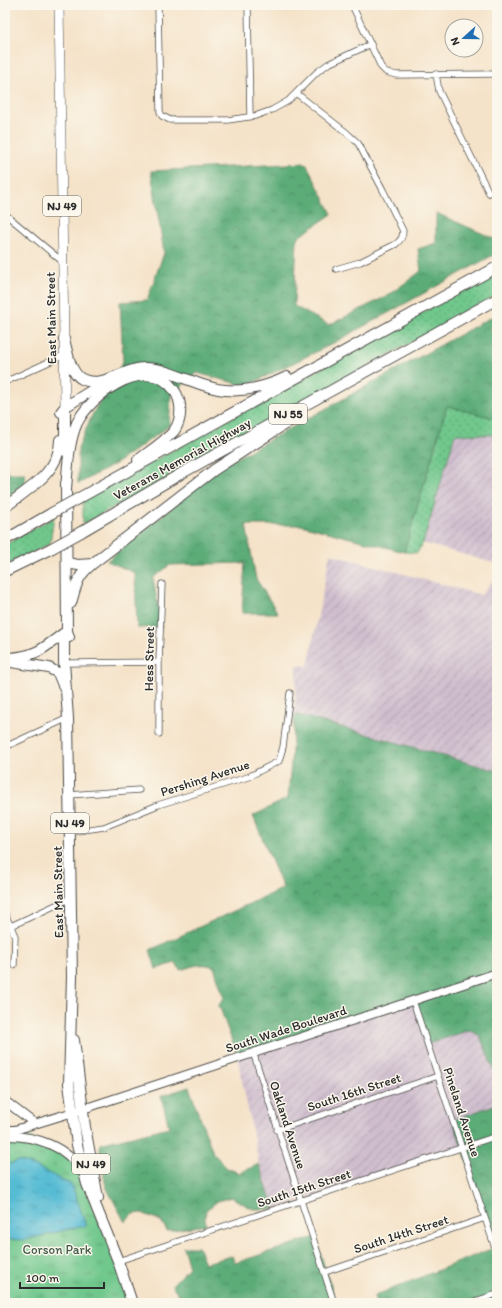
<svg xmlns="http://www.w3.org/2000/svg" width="502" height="1308" viewBox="0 0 502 1308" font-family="Itim,sans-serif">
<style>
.industrial{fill:url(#industrial-furrows)}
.grass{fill:url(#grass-dots);stroke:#4e7a5c}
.forest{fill:url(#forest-crowns);stroke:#446c52}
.park{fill:url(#park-tufts);stroke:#4e7a5c}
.water{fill:url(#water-ripples);stroke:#407480}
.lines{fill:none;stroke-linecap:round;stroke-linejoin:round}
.street-casing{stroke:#494743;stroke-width:7}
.secondary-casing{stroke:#494743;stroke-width:10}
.primary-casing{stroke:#494743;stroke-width:10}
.highway-casing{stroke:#494743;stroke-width:12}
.street{stroke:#fff;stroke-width:5.5}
.secondary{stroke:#fff;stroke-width:8}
.primary{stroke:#fff;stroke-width:9}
.highway{stroke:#fff;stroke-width:10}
.highway-bridge-casing{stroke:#494743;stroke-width:12;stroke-linecap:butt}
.highway-bridge{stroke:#fff;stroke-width:10}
.labels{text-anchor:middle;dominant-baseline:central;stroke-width:3;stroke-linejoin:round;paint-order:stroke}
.shield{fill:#fbf7ec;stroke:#696865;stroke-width:1}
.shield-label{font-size:12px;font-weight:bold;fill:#2b2b2b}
.street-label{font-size:13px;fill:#2b2b2b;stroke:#fbf7ec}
.park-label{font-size:13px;fill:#405a48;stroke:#fbf7ec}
</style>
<defs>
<pattern id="industrial-furrows" width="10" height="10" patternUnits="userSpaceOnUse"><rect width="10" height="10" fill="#cfbdce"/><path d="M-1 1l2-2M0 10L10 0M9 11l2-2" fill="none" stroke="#a89aa7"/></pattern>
<pattern id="grass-dots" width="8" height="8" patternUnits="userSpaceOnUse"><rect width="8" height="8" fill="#71c88d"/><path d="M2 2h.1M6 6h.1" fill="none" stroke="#5da373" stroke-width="1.8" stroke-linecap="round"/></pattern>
<pattern id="forest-crowns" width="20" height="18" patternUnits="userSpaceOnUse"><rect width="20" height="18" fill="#5cac78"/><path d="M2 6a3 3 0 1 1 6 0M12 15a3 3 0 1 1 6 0" fill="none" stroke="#4c8c63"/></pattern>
<pattern id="park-tufts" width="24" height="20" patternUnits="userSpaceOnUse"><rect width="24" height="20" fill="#71c88d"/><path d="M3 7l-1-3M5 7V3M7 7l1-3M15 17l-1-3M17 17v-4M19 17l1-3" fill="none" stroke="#5da373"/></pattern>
<pattern id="water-ripples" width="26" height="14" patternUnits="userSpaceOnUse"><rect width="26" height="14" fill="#56bcd4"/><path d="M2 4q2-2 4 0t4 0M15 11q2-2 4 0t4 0" fill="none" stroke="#4799ac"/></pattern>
</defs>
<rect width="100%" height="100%" fill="#fbf7ec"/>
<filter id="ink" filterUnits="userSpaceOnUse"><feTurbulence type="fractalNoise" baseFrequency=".025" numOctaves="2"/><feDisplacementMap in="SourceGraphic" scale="8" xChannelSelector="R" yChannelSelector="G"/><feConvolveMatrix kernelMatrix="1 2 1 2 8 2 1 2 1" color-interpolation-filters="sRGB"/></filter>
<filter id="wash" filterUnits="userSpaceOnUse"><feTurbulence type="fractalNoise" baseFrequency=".012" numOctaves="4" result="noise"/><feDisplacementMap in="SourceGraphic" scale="16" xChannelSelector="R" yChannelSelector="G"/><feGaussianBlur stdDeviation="0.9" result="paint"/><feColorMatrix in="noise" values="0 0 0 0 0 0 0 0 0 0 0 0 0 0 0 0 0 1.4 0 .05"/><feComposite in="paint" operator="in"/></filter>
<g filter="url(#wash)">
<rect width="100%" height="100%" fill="#f5e3c9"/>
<path class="industrial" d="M455,434L497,435V564L423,543Z
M330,554L481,595L497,576V771L295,714L297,665L308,666Z
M412,999L480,1036L497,1078V1104L453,1120L462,1147L274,1209L259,1164L237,1055Z"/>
<path class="grass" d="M497,271V295L83,524V500Z
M447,405L497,419V435L455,434L423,543L417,553L404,552Z
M54,517L50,544L5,566V545Z"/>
<path class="forest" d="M306,163L332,214L297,238L294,306L329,325L389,295L421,271L418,249L436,243V213L495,239H497V253L328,346L246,386L197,373L171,395L169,426L117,463L78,484V448L93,413L123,361L120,302L147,300L164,253L151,171Z
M497,314V325L489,330L497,333V419L447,406L404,552L301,525H246L256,579L278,613H242L245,563L170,565L153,578L162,627L137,628L135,573L107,561L222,466Z
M5,466L9,473H25V483L5,498Z
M295,714L497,771V1078L480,1036L470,1030L428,1044L412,999L237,1055L219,1005L224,998L214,967C203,962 192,966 181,970L175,963L156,969L150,950L283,888L253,816L288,798Z
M189,1087L213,1153L227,1168L239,1173L259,1164L274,1209H253L231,1197L218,1201L206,1210L205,1219L206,1225L167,1231L161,1221L142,1213L133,1214L125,1222L106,1187L100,1156V1144L169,1127L161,1096Z
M497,1104V1303H376L374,1296L496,1247L453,1120Z
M315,1237L335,1298L300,1303H199L197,1299L183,1301L172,1285L189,1267L183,1247H198L205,1263L232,1256L235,1263Z"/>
<path class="park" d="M5,1137L31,1138L76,1163L132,1303H5Z"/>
<path class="water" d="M19,1161L35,1166L72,1185L86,1226L65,1230L24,1240L5,1239V1165Z"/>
</g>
<g filter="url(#ink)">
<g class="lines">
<defs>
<path id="street" d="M158,5L160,112L162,116L170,120H228L255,116L272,110L288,101L317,72L328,64L371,44
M248,5L250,117
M352,5L381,67L386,72L396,75L497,74
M436,74L439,91L489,193
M296,93L347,133L358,143L383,190L403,231C403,237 401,240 396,244L360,262L336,269
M5,214L63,262
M5,382L64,355
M70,663L159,662
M159,734V662L162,584
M5,747L68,718
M69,795L139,790
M70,832L104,827L158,805L248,777L279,761L283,747L290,693
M5,914L15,936L14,965
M11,926L71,898
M413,1001L497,1254
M253,1052L334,1303
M277,1130L438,1076
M118,1261L497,1136
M325,1272L485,1218
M469,1303L497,1294"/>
<path id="secondary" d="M5,1101L34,1123
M5,1130H15L83,1109L497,973
M8,1136C35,1136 67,1146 81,1171"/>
<path id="primary" d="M59,5L65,407"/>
<path id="highway" d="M64,339C67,350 70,373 82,379C102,389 123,369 143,368C156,367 169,373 181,377C195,382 210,389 225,390C246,392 268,386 287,377
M65,407V451
M61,412L65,407L105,382
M66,483L67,631L69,637
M66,489C68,468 68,443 77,423C90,396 141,358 169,384C175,390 179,397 180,405C181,414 179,424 174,431C164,442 150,451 138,460
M81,497L497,267
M5,507C28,489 60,472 60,440
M81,532L182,473L497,299
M5,540L52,513
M67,563L78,565L92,564L214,470L291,420
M5,571L52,548
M71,603C76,586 77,576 92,564
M67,631L64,638V662L68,718L72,977L69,1084L77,1145L87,1184L118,1261L132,1303
M9,658C37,657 46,646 67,631
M5,661L49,668L58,673L63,685
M74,1040L85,1127L98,1198"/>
</defs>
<use href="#street" class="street-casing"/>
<use href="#secondary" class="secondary-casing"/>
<use href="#primary" class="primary-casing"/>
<use href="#highway" class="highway-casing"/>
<use href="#street" class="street"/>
<use href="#secondary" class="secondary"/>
<use href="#primary" class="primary"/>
<use href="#highway" class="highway"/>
<defs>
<path id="highway-bridge" d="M52,513L81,497
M52,548L81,532"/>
</defs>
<use href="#highway-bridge" class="highway-bridge-casing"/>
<use href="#highway-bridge" class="highway-bridge"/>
</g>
</g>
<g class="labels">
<g class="shield">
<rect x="43" y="196" width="38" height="20" rx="3"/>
<rect x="269" y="404" width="38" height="20" rx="3"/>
<rect x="51" y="813" width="38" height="20" rx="3"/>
<rect x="72" y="1154" width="38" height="20" rx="3"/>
</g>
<g class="shield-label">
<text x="62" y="206">NJ 49</text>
<text x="288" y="414">NJ 55</text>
<text x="70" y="823">NJ 49</text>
<text x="91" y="1164">NJ 49</text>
</g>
<g class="street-label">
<text transform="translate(51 318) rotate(-91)">East Main Street</text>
<text transform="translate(182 459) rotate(-29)">Veterans Memorial Highway</text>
<text transform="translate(149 659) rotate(-89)">Hess Street</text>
<text transform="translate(205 778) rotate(-18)">Pershing Avenue</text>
<text transform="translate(58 892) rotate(-91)">East Main Street</text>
<text transform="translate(286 1029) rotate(-18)">South Wade Boulevard</text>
<text transform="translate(354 1092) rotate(-18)">South 16th Street</text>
<text transform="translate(462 1112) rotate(72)">Pineland Avenue</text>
<text transform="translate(288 1125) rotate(72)">Oakland Avenue</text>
<text transform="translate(304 1188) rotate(-18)">South 15th Street</text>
<text transform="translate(401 1234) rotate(-18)">South 14th Street</text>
</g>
<g class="park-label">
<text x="57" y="1249">Corson Park</text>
</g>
</g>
<rect width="502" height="1308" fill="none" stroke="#fbf7ec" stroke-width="20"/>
<g transform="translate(464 38) rotate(249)"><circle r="19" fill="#fbf7ec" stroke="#a8a59f"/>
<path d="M0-3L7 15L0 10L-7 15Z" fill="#1f6fb2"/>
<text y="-6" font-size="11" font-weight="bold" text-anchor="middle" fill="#2b2b2b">N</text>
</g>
<path d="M20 1282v6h84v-6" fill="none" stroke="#2b2b2b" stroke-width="2"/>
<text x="26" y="1282" font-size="12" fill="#2b2b2b" stroke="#fbf7ec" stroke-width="3" paint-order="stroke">100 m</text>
</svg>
